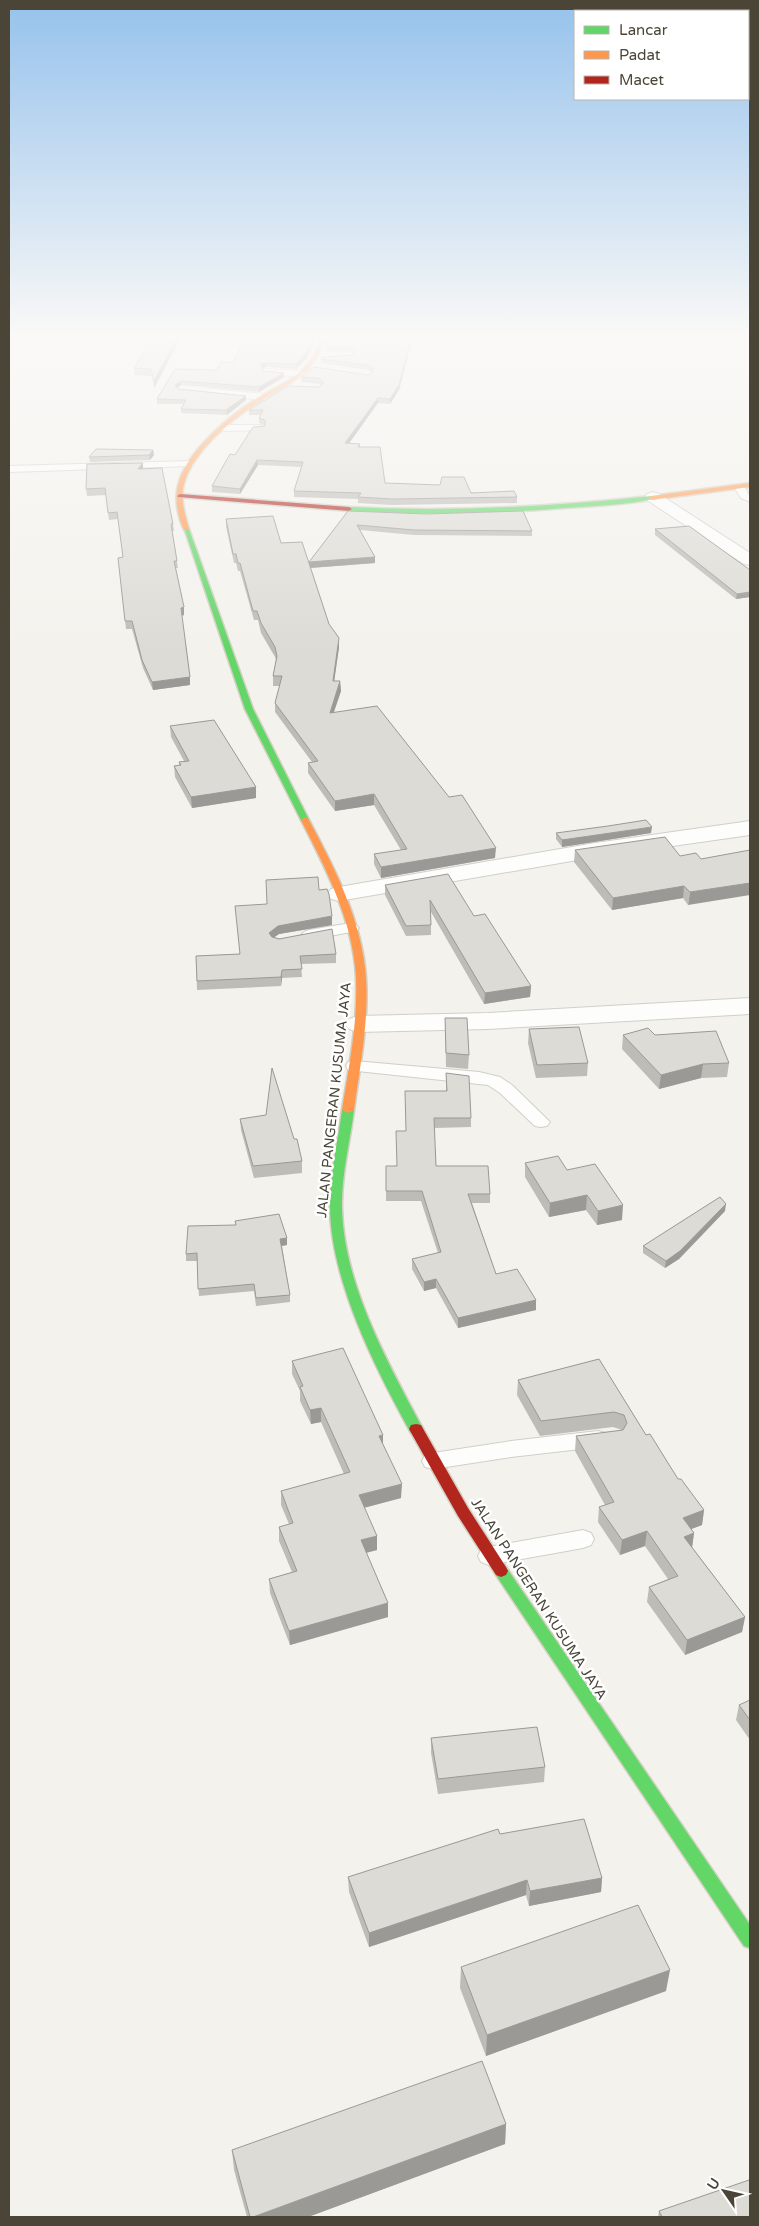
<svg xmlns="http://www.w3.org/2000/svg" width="759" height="2226" viewBox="0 0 759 2226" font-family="'Varela Round',sans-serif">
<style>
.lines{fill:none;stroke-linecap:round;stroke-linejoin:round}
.lane-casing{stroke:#d1cfca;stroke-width:2}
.street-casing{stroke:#d1cfca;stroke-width:2}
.fast-casing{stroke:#d3d0c3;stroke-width:3}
.slow-casing{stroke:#d3d0c3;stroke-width:3}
.jam-casing{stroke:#d3d0c3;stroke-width:3}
.path{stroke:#d3d2cb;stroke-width:2;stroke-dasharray:1 1;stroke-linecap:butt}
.lane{fill:#fdfdfc;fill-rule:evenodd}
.street{fill:#fdfdfc;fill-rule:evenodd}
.fast{fill:#63d668;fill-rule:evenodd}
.slow{fill:#ff974d;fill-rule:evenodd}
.jam{fill:#b3261e;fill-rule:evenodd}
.wall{fill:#bebcb7}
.shaded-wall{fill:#9b9995}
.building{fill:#dddbd5;stroke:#9b9995}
.labels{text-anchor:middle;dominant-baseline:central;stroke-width:5;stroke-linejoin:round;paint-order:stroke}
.street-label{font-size:14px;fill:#4a4537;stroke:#fff}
</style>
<rect width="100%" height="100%" fill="#f3f2ed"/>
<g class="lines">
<defs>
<path id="lane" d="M266,369L303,371L307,374L303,377L263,374V370Z
M209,389L264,394L268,397L264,400L206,394L205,392Z
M261,425L264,426V430L224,431L219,428L224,425Z
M189,461L194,464L192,466L9,472V466Z
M739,484C746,486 750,495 750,502L741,498L734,487Z
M351,923L356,925L359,928L356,931L309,940L304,938L301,935L304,932L309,930Z
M354,1061L479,1072L500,1077L512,1085L550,1122L547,1126L541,1127L535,1126L500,1093L488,1085L348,1070L346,1066L348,1062Z
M598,1431L606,1433L609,1439L606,1445L598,1447L511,1457L433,1469L425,1467L422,1461L425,1455L433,1453L511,1441Z
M583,1530L591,1533L594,1539L591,1545L583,1548L489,1565L481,1562L478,1556L481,1550L489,1547Z"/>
<path id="street" d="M653,492L659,494L750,553V565L744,564L647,500L645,497L647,494Z
M750,821V835L595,857L339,901L331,899L327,894L331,889L339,887L595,843Z
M750,998V1014L488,1029L358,1032L349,1029L345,1024L349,1019L358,1016L488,1013Z"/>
<path id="fast" d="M651,496L654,498L653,499C625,505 595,506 566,508C494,514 422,515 349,511L346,509L349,507C450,512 550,507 651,496Z
M184,528L189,529L253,709L309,820L308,822L305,823L301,820L245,709Z
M348,1107L354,1110C350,1142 341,1176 342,1209C344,1285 388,1363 423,1429L421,1433L416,1434L411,1433C376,1370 331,1281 330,1208C329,1176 338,1142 342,1110Z
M501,1565L506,1567L750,1925V1948L744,1946L496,1575L494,1571L496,1567Z"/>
<path id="slow" d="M320,336H326C315,375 292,381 261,401C233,418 193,451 184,484C180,498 185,515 189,529L184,530C178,518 174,499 178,485C186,451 229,416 257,398C273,388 292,381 305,367C314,358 317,348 320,336Z
M750,483V487L651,500L648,498L651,496Z
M305,817L309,820C335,869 362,921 366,977C369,1021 360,1066 354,1110L348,1113L342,1110C349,1066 358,1022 356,977C353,921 326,869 301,820Z"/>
<path id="jam" d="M180,494L349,507L352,509L349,511L178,497L177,496Z
M416,1424L421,1425L468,1508L506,1567L508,1571L506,1575L501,1577L496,1575L458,1516L409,1429L411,1425Z"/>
</defs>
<use href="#lane" class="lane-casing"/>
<use href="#street" class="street-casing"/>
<use href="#fast" class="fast-casing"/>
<use href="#slow" class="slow-casing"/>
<use href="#jam" class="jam-casing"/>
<path class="path" d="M179,337L203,336
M9,352L83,347L148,339"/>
<use href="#lane" class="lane"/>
<use href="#street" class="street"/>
<use href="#fast" class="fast"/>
<use href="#slow" class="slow"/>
<use href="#jam" class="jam"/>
</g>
<path class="wall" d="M143,336H182L154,388L152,376L134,375V368L146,349Z
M349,336H413L399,390L390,404L378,403L349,443L360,444V447L385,483L517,497V503L392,505L358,503V499L294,497V491L302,467L258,465L240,494L212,492V486L235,455L265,426V425L259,423V418L260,415H249V410L319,387L321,385L319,384L302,382L301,377L368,375L372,372L368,370L321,363V359L354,355V354L351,352H327L326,347L348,340Z
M297,339L313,344L307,358L296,369L266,367L262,369L263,371L284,377L259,392L181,385L177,388L178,389L246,396V400L227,415L181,413V409L183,404H157V399L175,369L217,370L233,363Z
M153,450L154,455L150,460L90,462L89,457Z
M143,469L173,524L174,531H172L178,568H176L184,607V615L182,616L190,685L153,690L143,668L132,629H126L118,558L123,557L118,519L109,520L106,495L87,496L86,489Z
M348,511L532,531V536L414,535L360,530L375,563L311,568L329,624L339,647L334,681H340L341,691L334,712L495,858L381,878L374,864V854L401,850L374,805L335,811L308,773V763L312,762L275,712V703L280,686H273V676L276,660L275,657L261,633L258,620H254L240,571H238L236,563H234L226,527V519L281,543L309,562Z
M655,529L750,570V597L736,599L655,535Z
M170,726L256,798L192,808L175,777L174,766L179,765V762L184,761L171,737Z
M556,833H651L562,847L556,839Z
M575,850L680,856L696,853L688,905L683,898L612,910L574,862Z
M385,885L474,916L531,986L530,997L484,1004L431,912V935L406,936L385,895Z
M319,890L332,916V925L279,934L274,937L336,954V963L301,964L302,977L282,978L281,986L197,990L196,956L239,954L267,904Z
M445,1018L469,1055L468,1069L446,1067Z
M529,1029L588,1063L587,1076L536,1078L528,1043Z
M623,1035H655L729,1063L727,1077L701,1078L659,1089L622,1049Z
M446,1073L471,1118V1127L434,1128L436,1166L490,1194V1203H472L496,1274L536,1300V1310L458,1328L436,1288L424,1291L412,1269V1259L438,1253L421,1201H386V1166H396L446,1091Z
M240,1119L294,1139L302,1161V1173L254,1178L241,1130Z
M525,1163L567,1170L622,1220L597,1225L586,1210L549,1217L525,1177Z
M725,1211L679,1259L665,1268L643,1253V1246Z
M235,1221L287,1245L282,1246L290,1295V1302L256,1306L254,1291L199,1296L197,1261H186V1254L236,1225Z
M599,1359L646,1435L678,1479L704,1510L702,1525L691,1529L694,1533L692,1547L745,1617L742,1632L685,1655L647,1602L649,1587L668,1579L645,1546L620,1555L598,1522L599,1507L605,1505L575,1451L576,1436L622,1430L613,1427L540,1436L517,1395L518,1380Z
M292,1361L383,1435V1444L401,1498L364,1508L377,1550L366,1553L388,1603V1617L290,1645L270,1593L269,1579L292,1572L279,1541V1527L289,1524L281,1505V1491L344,1474L321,1422L311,1424L300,1401V1391L292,1374Z
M750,1700V1740L736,1720L739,1705Z
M431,1738L545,1767L544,1782L438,1794L431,1753Z
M500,1834L602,1878L601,1892L529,1906L526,1895L369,1947L349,1892L348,1877Z
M461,1967L666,1991L486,2056L460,1988Z
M506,2124L505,2144L308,2217H247L234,2170L232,2150Z
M659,2211L750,2217H658Z"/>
<path class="shaded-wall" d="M178,336H182L154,388V381Z
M412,336H413L399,390L390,404V399Z
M313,340V344L307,358L296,369V364Z
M266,363V367L261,369V364Z
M284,373V377L259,392V387Z
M181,381V385L175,390V385Z
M246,396V400L227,415L226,410Z
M378,398V403L345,449V443Z
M153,450L154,455L150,460L149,455Z
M257,460L258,465L240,494V489Z
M143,463V469H138Z
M375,557V563L309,568V562Z
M750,592V597L736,599L737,594Z
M184,607V615L181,616V608Z
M339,638V647L333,690V681Z
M190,677V685L153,690L152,682Z
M340,681L341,691L330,723V713Z
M256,787V798L192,808L191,797Z
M374,794V805L335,811V801Z
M652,827L651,833L562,847V840Z
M496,848L495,858L381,878V867Z
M750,883V895L688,905L690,892Z
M684,886L683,898L612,910L613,898Z
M332,916V925L279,934L269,941V933L278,926Z
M282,970V978L281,986V977Z
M531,986L530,997L484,1004L485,993Z
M703,1064L701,1078L659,1089L661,1075Z
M587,1195L586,1210L549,1217L550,1203Z
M726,1204L725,1211L679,1259L665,1268L666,1261Z
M623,1205L622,1220L597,1225L598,1211Z
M287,1238V1245L281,1246L280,1239Z
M436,1279V1288L424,1291V1282Z
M536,1300V1310L458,1328V1318Z
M321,1408V1422L311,1424L310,1410Z
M383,1435V1448L379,1436Z
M402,1484L401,1498L359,1509V1495Z
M704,1510L702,1525L681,1533L683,1518Z
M647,1531L645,1546L620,1555L622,1540Z
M694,1533L692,1548L684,1537Z
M377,1536V1550L361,1554V1540Z
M388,1603V1617L290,1645L289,1631Z
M745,1617L742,1632L685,1655L687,1640Z
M602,1878L601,1892L529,1906L530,1891Z
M527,1880L526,1895L369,1947V1933Z
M670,1970L666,1991L486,2056L487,2035Z
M506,2124L505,2144L308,2217H253Z"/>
<path class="building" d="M144,336H178L154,381L151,369L134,368L147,348Z
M246,336H296L295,339L313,340L306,353L296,364L266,363L261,364L263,371L284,373L259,387L181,381L175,385L178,389L246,396L226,410L181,409L186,400L157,399L175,369L217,370L221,362L233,363Z
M349,336H412L399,385L390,399L378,398L345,443L360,444L358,447H380L385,483L440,485L442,477H464L471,493L514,491L517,497L392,499L358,497L361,493L294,491L303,462L257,460L240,489L212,486L230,454L235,455L253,427L265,426V420L259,418L263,410H249L288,386L319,387L324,383L319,378L301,377L314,367L368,375L373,372V369L368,365L321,359L322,357L354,355V349L351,347H326L329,340H348Z
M96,449L153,450L149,455L89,457Z
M143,463L138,469L162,468L173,524H171L177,561H174L184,607L181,608L190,677L152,682L142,660L132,621H125L118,558L123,557L117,512L108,513L105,488L86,489L87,464Z
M348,511L426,514L523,511L532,531L414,530L357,525L375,557L309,562Z
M273,516L281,543L302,542L329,624L339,638L333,681H340L330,713L377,706L449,797L462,795L496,848L381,867L374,854L407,849L374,794L335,801L308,763L318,761L275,703L282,676H273L277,656L275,647L261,623L257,611H253L240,563H238L236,554H233L226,519Z
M689,526L750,570V592L737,594L655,529Z
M214,720L256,787L191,797L174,766L181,765L179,762L189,761L170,726Z
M646,820L652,827L562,840L556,833L608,826Z
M665,837L680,856L696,853L701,859L750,850V883L690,892L684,886L613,898L575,850Z
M448,874L474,916L485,914L531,986L485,993L430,900L431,925L406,926L385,885Z
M318,877L319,890L327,889L329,894L332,916L278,926L269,933L272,937L279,939L332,929L336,954L300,956L302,969L282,970L281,977L197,981L196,956L240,954L235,906L267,904L266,880Z
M445,1018H467L469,1055L446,1053Z
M579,1027L588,1063L537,1065L529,1029Z
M648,1028L655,1035L716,1031L729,1063L703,1064L661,1075L623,1035Z
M272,1068L294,1139H297L302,1161L253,1166L240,1119L266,1115Z
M446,1073L469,1076L471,1118H434L436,1166H488L490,1194H468L496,1274L517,1269L536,1300L458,1318L436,1279L424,1282L412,1259L441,1252L422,1191H386V1166H397L396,1131H406L405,1091H447Z
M558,1156L567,1170L595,1164L623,1205L598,1211L587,1195L550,1203L525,1163Z
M720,1197L726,1204L680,1251L666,1261L643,1246Z
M279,1214L287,1238L280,1239L290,1295L256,1298L254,1284L198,1289L197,1253L186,1254L188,1226L236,1225L235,1221Z
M343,1348L383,1435L379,1436L402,1484L359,1495L377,1536L361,1540L388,1603L289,1631L269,1579L297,1571L279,1527L293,1523L281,1491L350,1472L321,1408L310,1410L300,1387L303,1386L292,1361Z
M599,1359L646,1435L650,1434L678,1479H681L704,1510L683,1518L694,1533L684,1537L745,1617L687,1640L649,1587L678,1576L647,1531L622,1540L599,1507L614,1502L576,1436L623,1430L627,1423L624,1415L614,1412L541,1421L518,1380Z
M750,1700V1720L739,1705Z
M537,1727L545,1767L438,1779L431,1738Z
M584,1819L602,1878L530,1891L527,1880L369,1933L348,1877L498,1829L500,1834Z
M638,1905L670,1970L487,2035L461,1967Z
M482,2061L506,2124L253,2217H250L232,2150Z
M749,2180L750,2183V2217H662L659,2211Z"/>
<linearGradient id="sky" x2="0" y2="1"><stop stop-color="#96c2ec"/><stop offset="0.52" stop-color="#faf9f7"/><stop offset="1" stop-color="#faf9f7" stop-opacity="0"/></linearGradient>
<rect width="759" height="648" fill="url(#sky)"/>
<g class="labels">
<g class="street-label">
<text transform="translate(334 1100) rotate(-84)">JALAN PANGERAN KUSUMA JAYA</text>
<text transform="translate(539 1599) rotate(57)">JALAN PANGERAN KUSUMA JAYA</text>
</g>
</g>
<rect width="759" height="2226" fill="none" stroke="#4a4537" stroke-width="20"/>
<rect x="574" y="10" width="175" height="90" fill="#ffffff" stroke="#b7b5af"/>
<rect x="584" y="26" width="25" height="8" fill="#63d668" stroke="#b7b5af"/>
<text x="619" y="35" font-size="15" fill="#4a4537">Lancar</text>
<rect x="584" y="51" width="25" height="8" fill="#ff974d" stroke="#b7b5af"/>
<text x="619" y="60" font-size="15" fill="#4a4537">Padat</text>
<rect x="584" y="76" width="25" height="8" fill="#b3261e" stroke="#b7b5af"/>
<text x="619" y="85" font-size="15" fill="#4a4537">Macet</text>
<g transform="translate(724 2191) rotate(304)" stroke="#ffffff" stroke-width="4" paint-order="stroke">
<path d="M0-4L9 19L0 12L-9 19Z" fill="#4a4537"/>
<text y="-8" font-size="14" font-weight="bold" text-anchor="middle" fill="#4a4537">U</text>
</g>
</svg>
